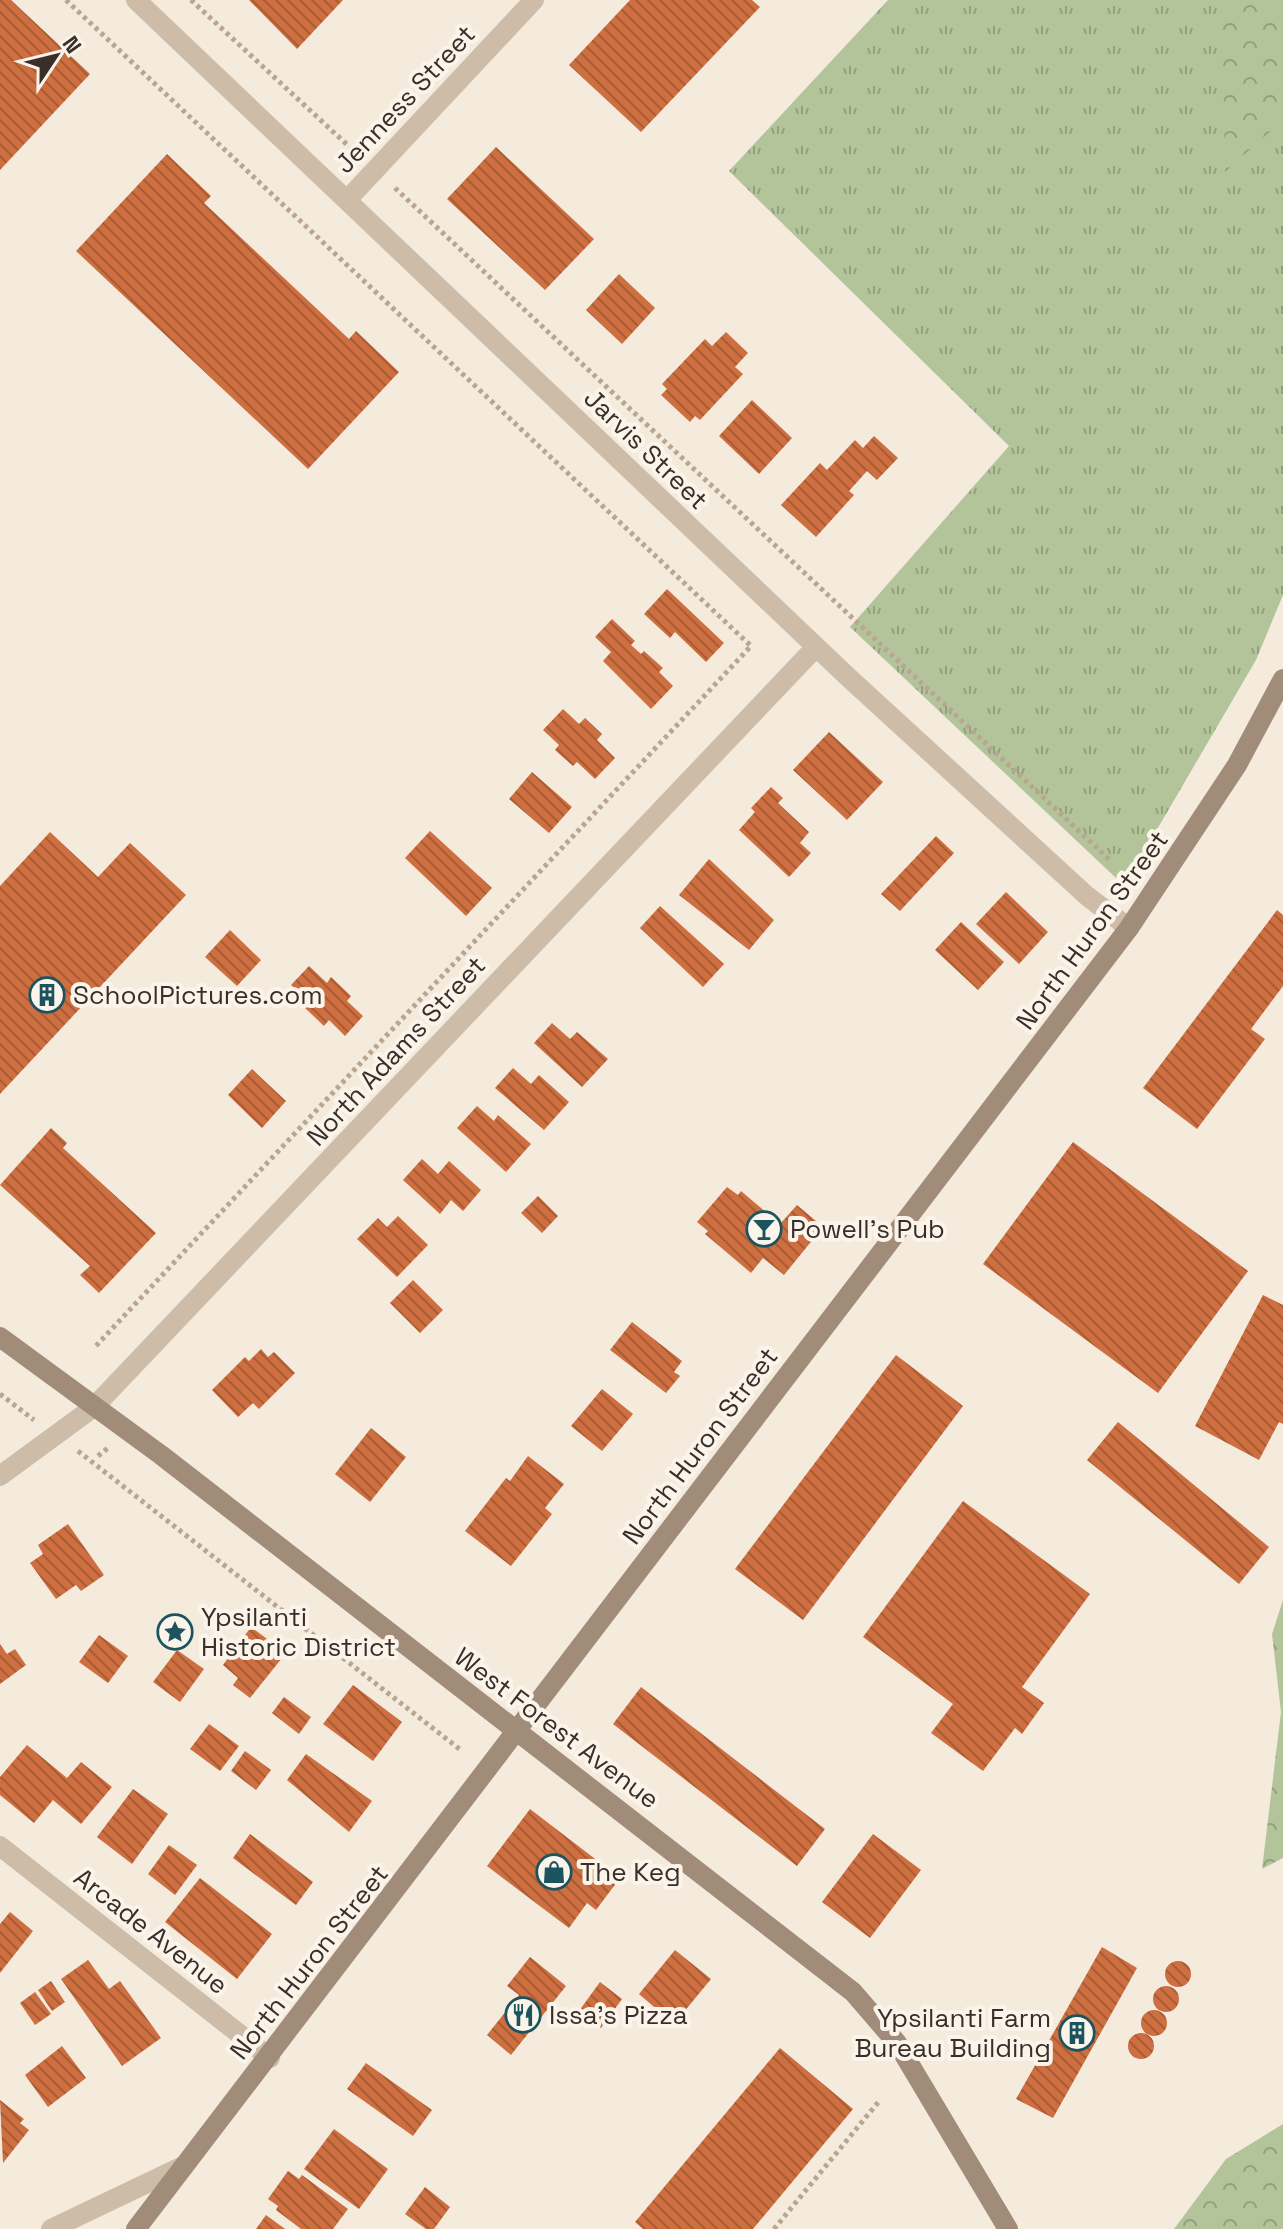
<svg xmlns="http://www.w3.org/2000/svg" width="1283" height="2229" viewBox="0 0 1283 2229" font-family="'Space Grotesk',sans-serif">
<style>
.grass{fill:url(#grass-tufts)}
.forest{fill:url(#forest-crowns)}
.building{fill:url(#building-back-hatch)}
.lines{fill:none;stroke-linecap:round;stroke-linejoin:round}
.path{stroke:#b9a692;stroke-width:5;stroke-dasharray:4 4;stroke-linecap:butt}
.minor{stroke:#cdbca8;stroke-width:20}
.tertiary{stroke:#cdbca8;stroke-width:20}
.secondary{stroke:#a18b79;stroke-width:20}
.labels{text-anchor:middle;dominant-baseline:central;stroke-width:8;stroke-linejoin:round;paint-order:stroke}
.street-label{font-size:26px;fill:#392f28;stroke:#fbf4ea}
.poi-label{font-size:26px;fill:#392f28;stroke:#fbf4ea;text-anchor:start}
</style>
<defs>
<pattern id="grass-tufts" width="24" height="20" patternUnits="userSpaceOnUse" patternTransform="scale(2)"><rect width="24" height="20" fill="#b3c49b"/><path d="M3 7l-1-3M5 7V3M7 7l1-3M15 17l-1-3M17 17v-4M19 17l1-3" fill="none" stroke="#93a07e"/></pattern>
<pattern id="forest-crowns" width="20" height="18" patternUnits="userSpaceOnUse" patternTransform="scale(2)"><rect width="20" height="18" fill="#b3c49b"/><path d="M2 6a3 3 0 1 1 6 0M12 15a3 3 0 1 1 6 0" fill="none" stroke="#93a07e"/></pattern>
<pattern id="building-back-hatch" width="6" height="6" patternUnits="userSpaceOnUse" patternTransform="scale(2)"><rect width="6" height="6" fill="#cd6f41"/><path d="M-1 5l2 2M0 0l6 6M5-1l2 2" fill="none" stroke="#a75c36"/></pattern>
</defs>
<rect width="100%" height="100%" fill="#f4ebdd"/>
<path class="grass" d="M888,0H1283V595L1256,660L1135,867L1116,878L850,627L1009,446L729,171Z"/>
<path class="forest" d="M1222,0H1283V120L1225,172Z
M1283,1600V1858L1262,1869L1281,1712L1272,1634Z
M1283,2124V2229H1174L1226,2159Z"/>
<path class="building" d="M0,0H11L90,74L0,170Z
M249,0H343L297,49Z
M630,0H752L760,7L641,132L569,65Z
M496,147L594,239L545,290L447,199Z
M167,154L211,196L204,203L349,339L356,331L399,372L308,469L76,251Z
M619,274L655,308L622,344L586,310Z
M726,332L748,353L735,367L743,374L700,420L695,416L690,422L661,395L667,389L662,384L705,339L712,346Z
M752,400L792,438L759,474L719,436Z
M874,436L898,458L877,480L867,471L849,491L854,495L816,537L781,505L820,463L827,470L855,440L863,448Z
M667,589L724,643L706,662L675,632L670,638L644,614Z
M612,619L635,641L631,645L641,654L644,651L663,668L659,672L673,686L651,709L603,661L611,652L595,637Z
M563,709L579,724L585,718L602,734L597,740L615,758L595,779L577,762L573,766L555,750L559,745L543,730Z
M829,732L883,782L847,820L793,770Z
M532,772L572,807L549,833L509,799Z
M771,787L783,798L778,803L809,832L800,843L811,853L789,877L739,830L755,812L751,808Z
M430,831L492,888L466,916L405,858Z
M50,832L98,877L130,843L186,895L0,1094V886Z
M936,836L954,853L900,911L881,894Z
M709,859L774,920L749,950L679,895Z
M1006,892L1048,932L1019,964L976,924Z
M660,906L724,964L703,987L640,928Z
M1277,910L1283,915V986L1251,1029L1265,1039L1197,1129L1143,1088Z
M961,922L1004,962L978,990L935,950Z
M230,930L261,960L237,986L205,957Z
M309,966L327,983L331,977L351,996L347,1001L363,1016L345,1036L329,1020L324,1026L304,1007L309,1001L291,985Z
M552,1023L570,1039L577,1032L608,1059L582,1087L534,1043Z
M513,1068L531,1084L539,1075L569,1102L544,1130L495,1088Z
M252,1069L286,1101L262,1128L228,1095Z
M477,1106L494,1121L498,1115L531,1144L506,1172L457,1128Z
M51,1128L67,1143L63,1148L156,1233L99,1293L80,1275L90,1266L0,1185Z
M1073,1142L1248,1271L1158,1393L983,1264Z
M422,1159L438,1174L449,1161L481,1190L463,1211L451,1200L440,1214L403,1180Z
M727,1187L738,1195L741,1191L780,1224L797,1205L823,1227L784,1275L763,1258L751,1273L705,1234L708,1231L697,1222Z
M538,1196L558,1216L542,1233L521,1213Z
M398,1216L428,1245L397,1277L357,1239L378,1218L387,1227Z
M413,1280L443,1310L420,1333L390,1303Z
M1263,1295L1283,1305V1424L1279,1422L1259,1460L1195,1426Z
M632,1322L682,1361L674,1372L680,1376L666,1393L610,1350Z
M261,1349L268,1357L274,1352L295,1373L259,1409L253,1403L238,1417L212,1390L245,1357L249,1361Z
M896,1355L963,1406L803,1620L735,1569Z
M602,1389L633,1414L602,1451L571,1426Z
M1118,1422L1269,1547L1239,1584L1087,1460Z
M371,1428L406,1457L370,1502L335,1474Z
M528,1456L564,1484L545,1508L552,1514L511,1566L465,1531L506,1478L510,1481Z
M963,1501L1090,1594L1022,1687L1044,1703L1022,1734L1015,1728L983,1771L931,1733L953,1704L863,1637Z
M68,1524L104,1575L81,1591L76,1585L56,1599L30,1563L43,1554L38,1545Z
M251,1627L286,1653L250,1698L233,1685L238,1678L223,1665Z
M99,1635L128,1656L108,1683L79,1662Z
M0,1644L7,1654L15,1649L26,1665L0,1684Z
M177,1650L204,1669L180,1702L153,1682Z
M353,1685L402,1722L373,1761L323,1724Z
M641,1687L825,1829L797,1866L613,1724Z
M284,1697L311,1717L299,1734L272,1713Z
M209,1724L239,1746L220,1771L190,1749Z
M27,1745L67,1778L81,1762L112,1787L81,1824L53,1800L34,1823L0,1795V1777Z
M245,1751L271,1770L256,1790L231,1771Z
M306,1754L372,1801L349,1832L287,1780Z
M133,1789L168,1814L132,1864L97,1837Z
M530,1809L620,1878L596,1910L587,1903L569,1928L487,1866Z
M250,1834L313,1882L296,1905L233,1858Z
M873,1834L921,1870L870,1938L822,1902Z
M169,1845L197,1865L175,1895L148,1874Z
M200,1878L272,1934L237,1979L165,1922Z
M10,1912L33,1931L0,1973V1924Z
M1102,1947L1137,1968L1053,2118L1016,2099Z
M675,1950L711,1979L674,2024L639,1994Z
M530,1957L566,1986L511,2055L487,2035L519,1995L507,1986Z
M88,1960L109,1989L120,1981L161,2038L122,2066L61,1979Z
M1165 1974a13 13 0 1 1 26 0a13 13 0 1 1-26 0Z
M51,1981L65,2002L52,2011L38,1990Z
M600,1982L622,1999L601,2028L579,2011Z
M1153 1999a13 13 0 1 1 26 0a13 13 0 1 1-26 0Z
M35,1992L51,2014L35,2025L20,2003Z
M1141 2023a13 13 0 1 1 26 0a13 13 0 1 1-26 0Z
M1128 2046a13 13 0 1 1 26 0a13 13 0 1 1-26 0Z
M62,2046L86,2078L48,2107L25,2075Z
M780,2048L853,2109L753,2229H643L635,2222Z
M366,2063L432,2110L413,2136L347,2089Z
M0,2100L24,2119L20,2123L29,2130L3,2163Z
M334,2129L388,2169L359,2209L304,2169Z
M288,2171L299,2179L302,2175L348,2209L333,2229H301L276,2210L278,2206L268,2199Z
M425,2187L450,2207L434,2229H426L405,2214Z
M266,2215L285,2229H256Z"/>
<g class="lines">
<path class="path" d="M66,0L751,646L94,1348
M191,0L355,152
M395,188L1112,862
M0,1394L34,1420
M78,1451L462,1751
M98,1456L108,1448
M774,2229L880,2100"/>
<path class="minor" d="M136,0L848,677L1087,896L1129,928
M347,200L534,0
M94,1407L816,647
M0,1846L270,2058"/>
<path class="tertiary" d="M0,1476L94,1407
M51,2229L181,2167"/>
<path class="secondary" d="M0,1337L161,1455L853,1992L897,2043L1008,2229
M136,2229L1129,928L1237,765L1283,679"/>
</g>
<defs>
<symbol id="building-ring" viewBox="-11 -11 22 22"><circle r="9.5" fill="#fbf4ea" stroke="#1b545e" stroke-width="1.5"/><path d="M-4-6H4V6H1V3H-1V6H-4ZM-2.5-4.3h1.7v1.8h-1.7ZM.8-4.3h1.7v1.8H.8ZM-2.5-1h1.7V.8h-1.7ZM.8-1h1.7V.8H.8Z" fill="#1b545e"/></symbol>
<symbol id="bar-ring" viewBox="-11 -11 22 22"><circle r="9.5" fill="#fbf4ea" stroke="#1b545e" stroke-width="1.5"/><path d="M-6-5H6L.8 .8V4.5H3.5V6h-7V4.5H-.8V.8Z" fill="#1b545e"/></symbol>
<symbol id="sight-ring" viewBox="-11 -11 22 22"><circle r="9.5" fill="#fbf4ea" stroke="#1b545e" stroke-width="1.5"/><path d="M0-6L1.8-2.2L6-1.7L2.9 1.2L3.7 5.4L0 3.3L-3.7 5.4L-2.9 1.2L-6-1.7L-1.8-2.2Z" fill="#1b545e"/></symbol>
<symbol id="shop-ring" viewBox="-11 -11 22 22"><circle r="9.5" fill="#fbf4ea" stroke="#1b545e" stroke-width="1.5"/><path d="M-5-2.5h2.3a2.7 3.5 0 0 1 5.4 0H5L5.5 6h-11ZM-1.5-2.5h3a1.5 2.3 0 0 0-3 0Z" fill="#1b545e"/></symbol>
<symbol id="restaurant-ring" viewBox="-11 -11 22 22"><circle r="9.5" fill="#fbf4ea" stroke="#1b545e" stroke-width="1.5"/><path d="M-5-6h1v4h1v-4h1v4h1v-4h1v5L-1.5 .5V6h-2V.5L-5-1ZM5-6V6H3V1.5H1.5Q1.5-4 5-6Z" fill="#1b545e"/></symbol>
</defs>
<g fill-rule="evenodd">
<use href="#building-ring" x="27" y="975" width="40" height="40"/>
<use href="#bar-ring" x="744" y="1209" width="40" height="40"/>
<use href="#sight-ring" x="155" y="1612" width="40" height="40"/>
<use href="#shop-ring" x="534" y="1852" width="40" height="40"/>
<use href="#restaurant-ring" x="503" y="1995" width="40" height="40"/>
<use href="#building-ring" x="1057" y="2013" width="40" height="40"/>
</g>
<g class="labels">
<g class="street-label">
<text transform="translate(405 99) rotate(-47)">Jenness Street</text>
<text transform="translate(646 449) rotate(44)">Jarvis Street</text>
<text transform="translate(1092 930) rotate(-54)">North Huron Street</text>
<text transform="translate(396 1051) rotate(-47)">North Adams Street</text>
<text transform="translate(700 1446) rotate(-53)">North Huron Street</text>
<text transform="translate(557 1728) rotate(37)">West Forest Avenue</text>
<text transform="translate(151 1931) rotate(38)">Arcade Avenue</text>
<text transform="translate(309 1962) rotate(-52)">North Huron Street</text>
</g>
<g class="poi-label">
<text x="73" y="995">SchoolPictures.com</text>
<text x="790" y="1229">Powell's Pub</text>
<text x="201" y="1617">Ypsilanti<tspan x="201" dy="30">Historic District</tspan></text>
<text x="580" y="1872">The Keg</text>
<text x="549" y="2015">Issa's Pizza</text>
<text x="1051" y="2018" text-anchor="end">Ypsilanti Farm<tspan x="1051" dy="30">Bureau Building</tspan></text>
</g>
</g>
<g transform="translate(56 56) rotate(55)" stroke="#fbf4ea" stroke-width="6" paint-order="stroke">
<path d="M0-6L14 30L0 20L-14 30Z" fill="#392f28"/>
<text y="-12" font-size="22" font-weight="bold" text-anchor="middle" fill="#392f28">N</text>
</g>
</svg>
